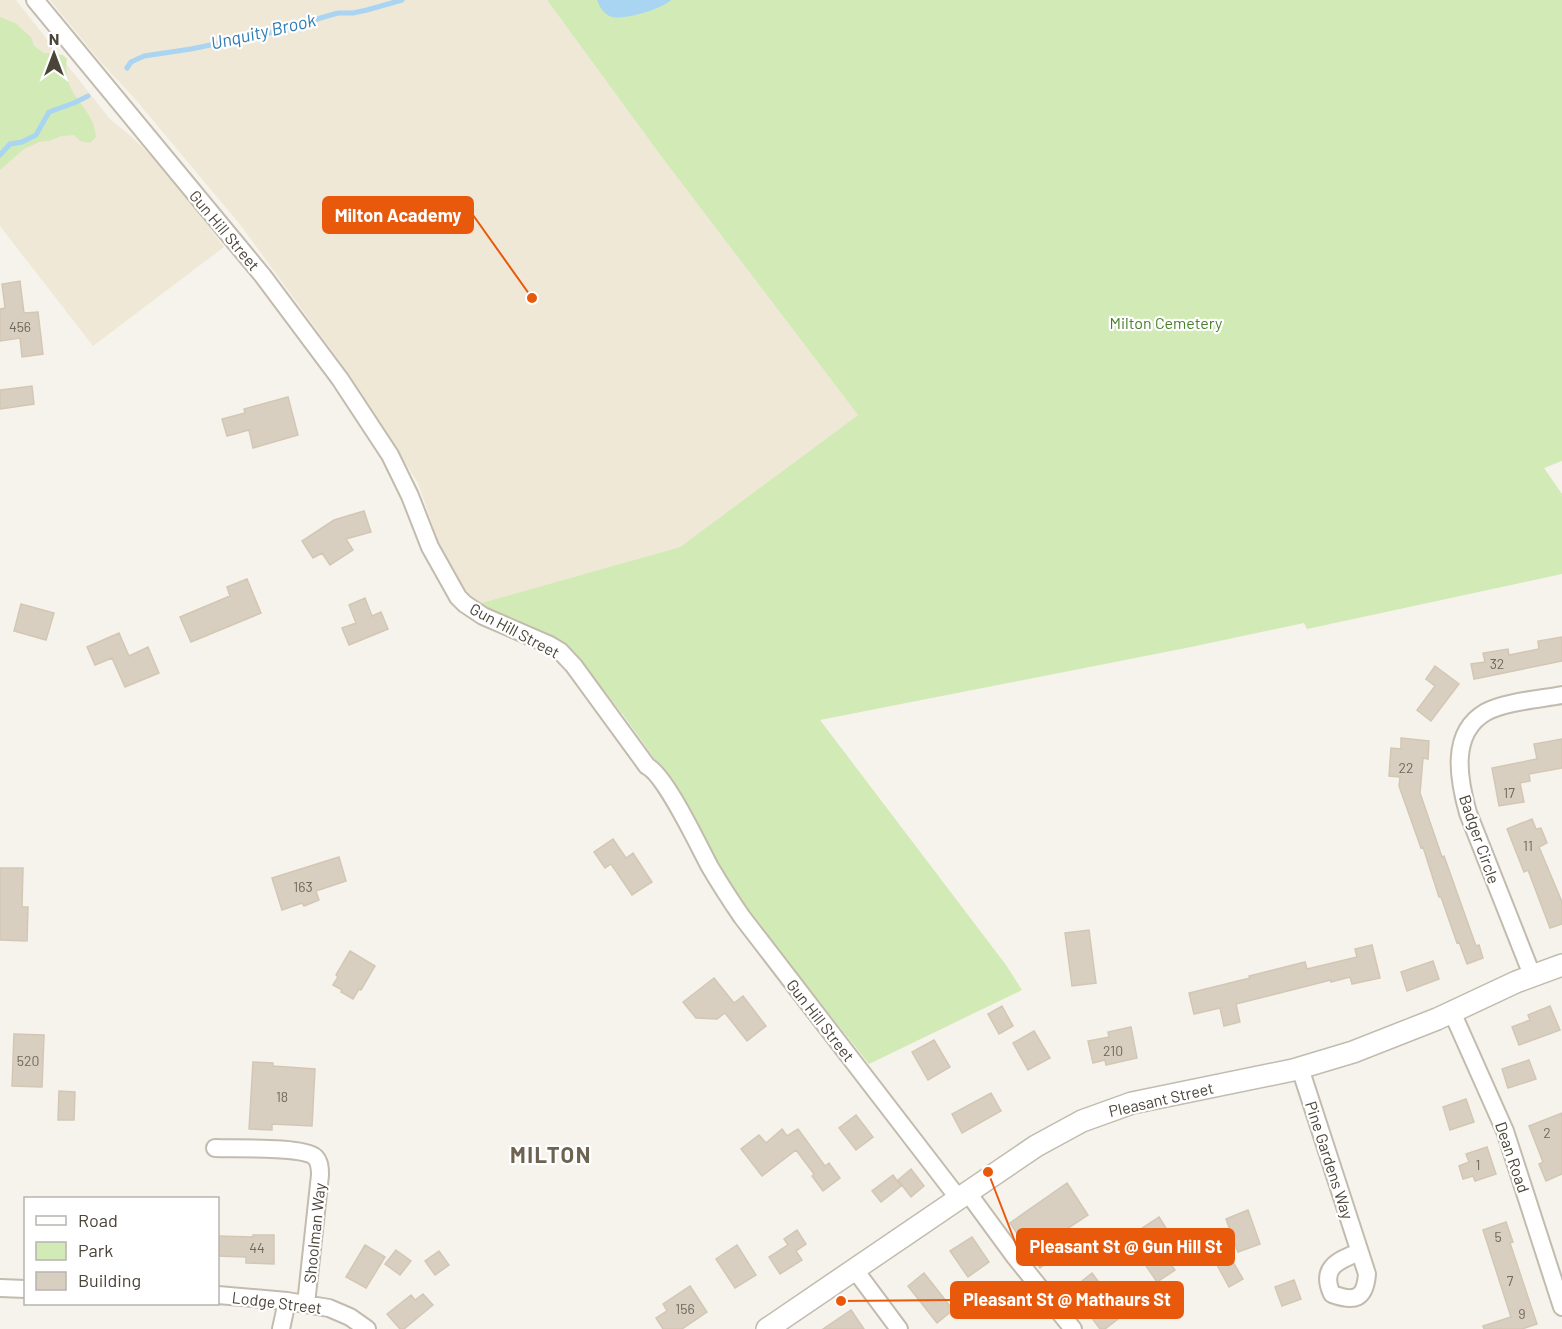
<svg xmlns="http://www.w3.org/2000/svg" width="1562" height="1329" viewBox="0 0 1562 1329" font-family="Barlow,sans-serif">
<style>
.education{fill:#efe8d6}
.green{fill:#d2eab5}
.water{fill:#a9d4f2}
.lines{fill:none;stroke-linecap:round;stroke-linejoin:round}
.stream{stroke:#a9d4f2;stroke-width:5}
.building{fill:#d8cfc1;stroke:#d3c7b4;stroke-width:1.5}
.minor-casing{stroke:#c2bbae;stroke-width:20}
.tertiary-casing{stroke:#c2bbae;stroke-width:24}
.minor{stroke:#fff;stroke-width:16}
.tertiary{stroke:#fff;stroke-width:21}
.labels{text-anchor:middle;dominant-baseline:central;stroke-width:4.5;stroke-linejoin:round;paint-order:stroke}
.number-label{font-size:14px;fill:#6e675b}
.street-label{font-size:16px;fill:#4b4439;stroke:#fff}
.park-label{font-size:16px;fill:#4a7f2a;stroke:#fff}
.water-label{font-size:18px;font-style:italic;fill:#2e7ab2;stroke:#fff}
.district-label{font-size:22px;font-weight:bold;letter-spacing:1.5px;fill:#6e6250;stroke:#fff}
.leader{fill:none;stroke:#e8590c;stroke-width:2}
.callout-dot{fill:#e8590c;stroke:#fff;stroke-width:2}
.callout{fill:#e8590c;stroke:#e8590c;stroke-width:2}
.callout-label{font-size:18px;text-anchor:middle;font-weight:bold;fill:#fff}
</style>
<rect width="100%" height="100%" fill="#f6f3ec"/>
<path class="education" d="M0,0H16L109,118L133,138L153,158L192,205L224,247L93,346L0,226Z
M50,0H547L661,156L858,415L680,547L478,604L462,589L444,559L418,483L346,370L242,227L136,100L98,59Z"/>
<path class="green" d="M547,0H1562V461L1544,468L1562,494V574L1307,629L1304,623L1191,647L820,720L1006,965L1022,990L869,1064L761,928L721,873L676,789L624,716L579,659C556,633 519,623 487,610L478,604L680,547L858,415L661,156Z
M0,17L15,23L31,37L34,46L44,53L63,55L67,59C61,98 94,105 96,137L90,143L80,141L74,135L61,136L49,141L39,142L24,149L0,170Z"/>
<path class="water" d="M597,0H671C662,9 625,20 612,17C603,14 600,7 597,0Z"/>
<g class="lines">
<path class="stream" d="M127,68L131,62L144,56L191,49L278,31L324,17L338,13H353L367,10L402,0
M0,155L10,144L22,142L36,135L49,112L74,103L88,96"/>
</g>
<path class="building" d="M20,281L24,313L38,312L43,354L22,357L20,338L0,341V309L5,308L2,284Z
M32,386L34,404L0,409V390Z
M288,397L298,435L253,448L249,430L227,436L222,419L245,413L244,409Z
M364,511L371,532L346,539L353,550L330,565L322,553L313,558L302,541L334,520Z
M247,579L261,613L191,642L180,617L230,596L227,587Z
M365,598L372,616L381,612L388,629L349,645L342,628L356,623L349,605Z
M21,604L54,613L46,640L14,631Z
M119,633L129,656L148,647L159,673L125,687L112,658L95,665L87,647Z
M1562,637V661L1474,679L1471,664L1485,662L1483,653L1508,649L1509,655L1539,649L1538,641Z
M1435,666L1459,684L1431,721L1417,710L1435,686L1426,679Z
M1401,738L1429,741L1428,759L1423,758L1420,793L1442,857L1444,856L1476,946L1479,945L1483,958L1467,964L1459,942L1457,943L1441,897H1439L1423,847L1421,848L1399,786L1400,777L1389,776L1391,748L1401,749Z
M1562,739V768L1529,774L1530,781L1520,783L1524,802L1499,806L1492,768L1537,759L1534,744Z
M1532,819L1536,829L1541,828L1547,843L1539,847L1562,902V924L1550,928L1528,870L1524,872L1507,829Z
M613,839L626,858L633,853L652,882L632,895L611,864L605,868L594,852Z
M339,857L346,881L316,891L319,900L304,906L302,903L282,910L272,878Z
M0,868H23L22,907H28L27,941L0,940Z
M1089,930L1096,983L1072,986L1065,933Z
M1372,945L1380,978L1352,984L1350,977L1331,982V980L1236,1004L1240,1022L1224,1026L1220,1008L1194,1014L1189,993L1250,978L1249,976L1305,962L1307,969L1357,957L1355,949Z
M350,951L375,966L361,990L359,989L353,999L341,992L342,990L333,985L338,977L336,975Z
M1433,961L1439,979L1407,991L1401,972Z
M714,978L734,1003L743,996L766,1026L747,1041L725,1013L717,1019L696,1018L683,1002Z
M1002,1006L1013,1026L999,1034L988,1014Z
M1550,1006L1560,1030L1519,1045L1512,1027L1530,1020L1528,1015Z
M1131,1027L1137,1058L1106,1065L1105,1060L1093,1063L1088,1041L1109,1037L1108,1032Z
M1034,1031L1050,1058L1028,1070L1013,1043Z
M14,1034L44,1035L42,1087L12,1086Z
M934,1040L950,1067L928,1080L912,1052Z
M1529,1060L1536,1079L1508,1088L1502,1069Z
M253,1062L273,1063V1066L315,1069L312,1126L272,1124V1130L249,1129Z
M59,1091L75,1092L74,1120H58Z
M991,1093L1001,1111L962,1133L952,1114Z
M1466,1099L1474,1122L1450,1130L1443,1107Z
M1562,1113V1174L1546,1181L1539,1164L1543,1162L1529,1126Z
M856,1115L873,1137L856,1150L839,1128Z
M782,1129L787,1136L798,1129L825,1166L829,1163L840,1178L823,1191L812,1176L814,1174L796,1150L762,1176L741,1149L759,1135L766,1143Z
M1487,1147L1496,1174L1475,1181L1473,1176L1463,1179L1459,1166L1469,1162L1466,1154Z
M911,1169L924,1186L911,1197L898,1180Z
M893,1175L901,1186L881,1202L872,1191Z
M1067,1183L1088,1215L1049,1241L1058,1255L1040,1268L1010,1223Z
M1248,1210L1260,1244L1238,1252L1226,1219Z
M1159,1217L1173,1239L1160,1248L1175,1270L1157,1282L1127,1238Z
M1506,1222L1513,1242L1510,1243L1537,1324L1522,1329H1484L1483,1326L1511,1317L1483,1230Z
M797,1230L806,1244L796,1251L802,1260L780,1274L769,1257L788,1245L784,1239Z
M253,1235H274V1264L246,1263V1257L218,1256V1236L253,1237Z
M972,1237L989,1262L968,1277L950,1251Z
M365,1245L385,1257L366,1288L346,1277Z
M737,1245L756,1275L735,1288L716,1259Z
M396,1250L411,1261L400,1275L385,1264Z
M439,1251L449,1265L435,1275L425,1261Z
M1230,1257L1243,1279L1229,1287L1217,1265Z
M924,1273L953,1310L937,1323L908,1286Z
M1092,1273L1123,1315L1105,1329H1100L1071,1290Z
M1294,1280L1301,1299L1282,1306L1275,1287Z
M690,1286L707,1312L682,1329H663L656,1318L667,1311L663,1304Z
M423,1294L433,1305L404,1329H400L387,1314L411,1295L415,1300Z
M851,1310L864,1329H823Z"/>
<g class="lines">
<defs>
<path id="minor" d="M35,0L263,276L340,379L390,455L410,496L430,547L458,597L465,604L483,616L550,645L560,651L574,666L647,766C666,776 698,845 710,867C720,884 731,901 742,917L959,1199
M1532,975L1468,813C1459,781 1449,733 1486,712C1504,702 1540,699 1562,695
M1452,1012L1505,1131L1562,1307
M1300,1068L1367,1274C1365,1300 1354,1302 1332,1294C1320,1268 1337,1261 1359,1252
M215,1148C233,1149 303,1146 315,1157C320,1162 320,1169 320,1175L306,1304
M968,1193L1015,1257L1073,1329
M855,1270L899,1329
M0,1288L26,1289
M218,1295L287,1301L329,1308L350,1317L367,1329
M281,1329L287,1301"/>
<path id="tertiary" d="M767,1329L1036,1146L1082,1121L1132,1103L1293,1070L1353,1052L1437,1019L1516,982L1562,965"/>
</defs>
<use href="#minor" class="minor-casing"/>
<use href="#tertiary" class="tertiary-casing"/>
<use href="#minor" class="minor"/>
<use href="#tertiary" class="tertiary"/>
</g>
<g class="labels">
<g class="number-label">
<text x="20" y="326">456</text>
<text x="1497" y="663">32</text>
<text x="1406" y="767">22</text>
<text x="1509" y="792">17</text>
<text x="1528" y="845">11</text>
<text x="303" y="886">163</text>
<text x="1113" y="1050">210</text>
<text x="28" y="1060">520</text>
<text x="282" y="1096">18</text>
<text x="1547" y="1132">2</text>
<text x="1478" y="1164">1</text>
<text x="1498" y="1236">5</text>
<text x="257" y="1247">44</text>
<text x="1510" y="1280">7</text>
<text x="685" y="1308">156</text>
<text x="1522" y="1313">9</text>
</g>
<g class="street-label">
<text transform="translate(225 230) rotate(50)">Gun Hill Street</text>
<text transform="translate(515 630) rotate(28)">Gun Hill Street</text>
<text transform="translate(1480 839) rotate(71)">Badger Circle</text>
<text transform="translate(821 1020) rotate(52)">Gun Hill Street</text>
<text transform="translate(1161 1099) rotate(-13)">Pleasant Street</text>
<text transform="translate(1513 1157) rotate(71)">Dean Road</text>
<text transform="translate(1330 1160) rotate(72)">Pine Gardens Way</text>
<text transform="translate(314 1233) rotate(-84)">Shoolman Way</text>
<text transform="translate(277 1302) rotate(7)">Lodge Street</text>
</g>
<g class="park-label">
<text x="1166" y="322">Milton Cemetery</text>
</g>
<g class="water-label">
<text transform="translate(263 31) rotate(-13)">Unquity Brook</text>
</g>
<g class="district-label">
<text x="551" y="1154">MILTON</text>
</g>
</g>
<path class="leader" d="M532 298L473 215M988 1172L1017 1247M841 1301L951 1300"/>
<g class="callout-dot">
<circle cx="532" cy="298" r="6"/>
<circle cx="988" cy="1172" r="6"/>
<circle cx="841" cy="1301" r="6"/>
</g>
<g class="callout">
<rect x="323" y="197" width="150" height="36" rx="6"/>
<rect x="1017" y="1229" width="217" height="36" rx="6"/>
<rect x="951" y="1282" width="232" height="36" rx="6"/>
</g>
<g class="callout-label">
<text x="398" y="222">Milton Academy</text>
<text x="1126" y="1253">Pleasant St @ Gun Hill St</text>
<text x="1067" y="1306">Pleasant St @ Mathaurs St</text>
</g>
<rect x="24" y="1197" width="195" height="108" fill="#ffffff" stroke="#b7b4b0" stroke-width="1.5"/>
<rect x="36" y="1216" width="30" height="9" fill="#ffffff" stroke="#b7b4b0" stroke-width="1.5"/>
<text x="78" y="1227" font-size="18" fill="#4b4439">Road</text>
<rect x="36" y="1242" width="30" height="18" fill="#d2eab5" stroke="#b7b4b0" stroke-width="1.5"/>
<text x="78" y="1257" font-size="18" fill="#4b4439">Park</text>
<rect x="36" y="1272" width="30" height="18" fill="#d8cfc1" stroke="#b7b4b0" stroke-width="1.5"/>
<text x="78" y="1287" font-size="18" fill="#4b4439">Building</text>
<g transform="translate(54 54)" stroke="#ffffff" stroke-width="4.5" paint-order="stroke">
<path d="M0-4.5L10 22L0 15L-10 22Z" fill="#4b4439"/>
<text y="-9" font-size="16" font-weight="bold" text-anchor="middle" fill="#4b4439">N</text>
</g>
</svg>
